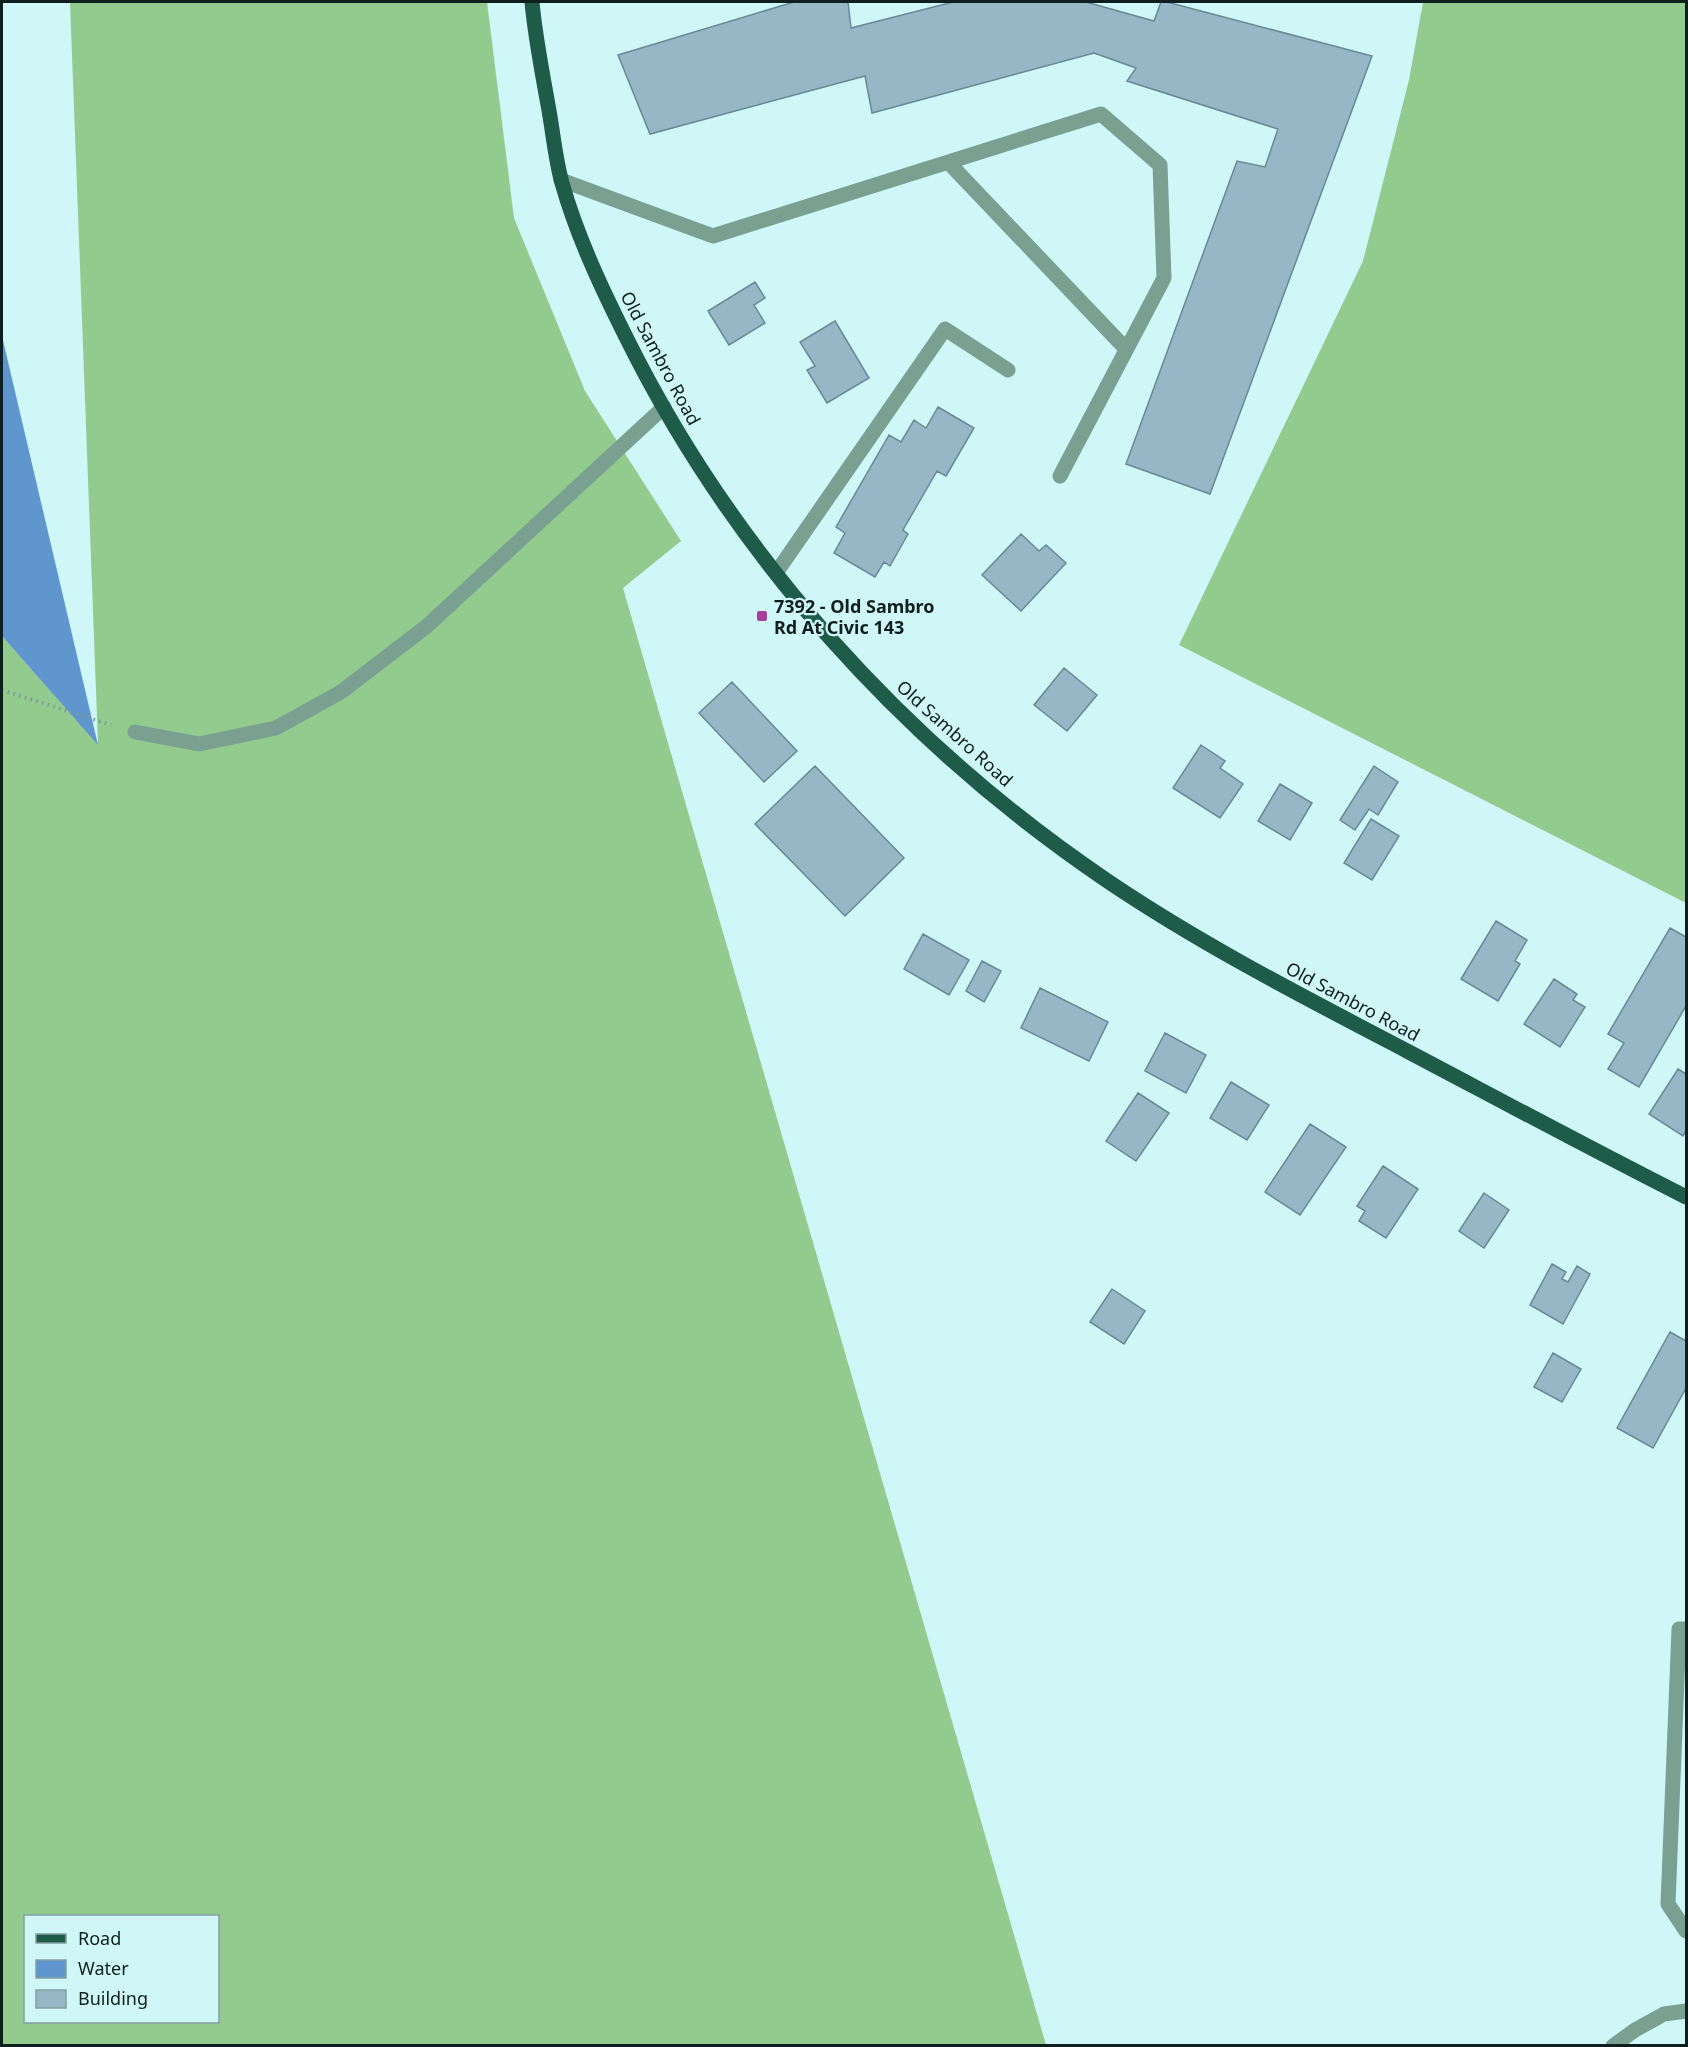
<svg xmlns="http://www.w3.org/2000/svg" width="1688" height="2047" viewBox="0 0 1688 2047" font-family="'Noto Sans',sans-serif">
<style>
.forest{fill:#93cb8f;fill-rule:evenodd}
.water{fill:#5f96cd}
.building{fill:#96b8c6;stroke:#688895;stroke-width:1.5}
.lines{fill:none;stroke-linecap:round;stroke-linejoin:round}
.path{stroke:#7c9999;stroke-width:4;stroke-dasharray:1.5 4.5;stroke-linecap:butt}
.minor{stroke:#7aa091;stroke-width:15}
.major{stroke:#1f5b49;stroke-width:15}
.poi-dot{fill:#a63d9f;stroke:#cff7f7;stroke-width:2}
.labels{text-anchor:middle;dominant-baseline:central;stroke-width:4.5;stroke-linejoin:round;paint-order:stroke}
.street-label{font-size:18px;fill:#0f1e1f;stroke:#cff7f7}
.poi-label{font-size:18px;font-weight:bold;fill:#0f1e1f;stroke:#cff7f7;text-anchor:start}
</style>
<rect width="100%" height="100%" fill="#cff7f7"/>
<path class="forest" d="M70,2H487L514,218L585,391L681,541L623,588L1046,2045H2V636L98,744ZM26,1916H218V2022H26Z
M1423,2H1686V903L1179,645L1363,261L1409,80Z"/>
<path class="water" d="M2,336L98,745L2,636Z"/>
<path class="building" d="M794,2H848L851,28L953,2H1086L1154,21L1161,2H1167L1372,56L1210,494L1126,464L1237,161L1265,167L1278,129L1127,81L1136,68L1094,53L872,113L865,76L650,134L618,55Z
M755,282L765,298L754,305L765,323L729,345L708,311Z
M835,321L869,378L827,403L807,370L815,366L800,342Z
M938,407L974,428L946,476L937,471L903,530L908,534L890,566L884,562L875,577L834,553L845,533L836,527L889,435L901,442L914,420L926,428Z
M1021,534L1039,551L1046,545L1066,563L1021,611L982,575Z
M1064,668L1097,695L1067,731L1034,705Z
M732,682L797,751L764,782L699,713Z
M1201,745L1225,761L1220,768L1243,784L1220,818L1173,788Z
M815,766L904,858L845,916L755,824Z
M1374,766L1398,782L1378,815L1369,809L1355,830L1340,820Z
M1280,784L1312,803L1290,840L1258,821Z
M1371,819L1399,836L1372,880L1344,863Z
M1496,921L1527,940L1515,961L1520,964L1498,1001L1461,979Z
M1670,928L1686,937V1006L1639,1087L1608,1069L1624,1043L1608,1034Z
M923,934L969,960L949,995L904,969Z
M982,961L1001,971L984,1002L966,991Z
M1554,979L1577,994L1573,1000L1585,1007L1560,1047L1524,1024Z
M1040,988L1108,1022L1089,1061L1021,1028Z
M1165,1033L1206,1055L1186,1093L1145,1071Z
M1678,1069L1686,1074V1131L1683,1136L1649,1114Z
M1231,1082L1269,1105L1247,1140L1210,1118Z
M1138,1093L1169,1113L1136,1161L1106,1141Z
M1310,1124L1346,1147L1300,1215L1265,1192Z
M1383,1166L1418,1189L1386,1238L1359,1221L1365,1211L1357,1206Z
M1484,1193L1509,1210L1484,1248L1459,1231Z
M1552,1264L1566,1272L1562,1279L1568,1282L1577,1266L1590,1274L1563,1324L1530,1305Z
M1112,1289L1145,1311L1124,1344L1090,1322Z
M1670,1332L1686,1341V1388L1653,1448L1617,1428Z
M1553,1353L1581,1369L1562,1402L1534,1387Z"/>
<g class="lines">
<path class="path" d="M2,690L111,725"/>
<path class="minor" d="M948,162L1126,349
M561,180L713,236L1101,114L1160,165L1164,278L1060,476
M776,573L945,329L1008,370
M135,732L199,744L276,728L341,692L427,626L664,407
M1686,1629H1679L1668,1904L1686,1931
M1613,2046L1635,2030L1664,2014L1686,2011"/>
<path class="major" d="M532,2C535,36 542,71 548,105C553,131 555,158 562,183C577,236 601,287 626,337C735,557 906,745 1109,882C1204,946 1306,998 1407,1051C1500,1100 1593,1150 1686,1197"/>
</g>
<rect class="poi-dot" x="756" y="610" width="12" height="12" rx="3"/>
<g class="labels">
<g class="street-label">
<text transform="translate(661 358) rotate(62)">Old Sambro Road</text>
<text transform="translate(955 733) rotate(42)">Old Sambro Road</text>
<text transform="translate(1353 1001) rotate(28)">Old Sambro Road</text>
</g>
<g class="poi-label">
<text x="774" y="606">7392 - Old Sambro<tspan x="774" dy="21">Rd At Civic 143</tspan></text>
</g>
</g>
<rect width="1688" height="2047" fill="none" stroke="#0f1e1f" stroke-width="6"/>
<rect x="24" y="1915" width="195" height="108" fill="#cff7f7" stroke="#82a0a1" stroke-width="1.5"/>
<rect x="36" y="1934" width="30" height="9" fill="#1f5b49" stroke="#82a0a1" stroke-width="1.5"/>
<text x="78" y="1945" font-size="18" fill="#0f1e1f">Road</text>
<rect x="36" y="1960" width="30" height="18" fill="#5f96cd" stroke="#82a0a1" stroke-width="1.5"/>
<text x="78" y="1975" font-size="18" fill="#0f1e1f">Water</text>
<rect x="36" y="1990" width="30" height="18" fill="#96b8c6" stroke="#82a0a1" stroke-width="1.5"/>
<text x="78" y="2005" font-size="18" fill="#0f1e1f">Building</text>
</svg>
